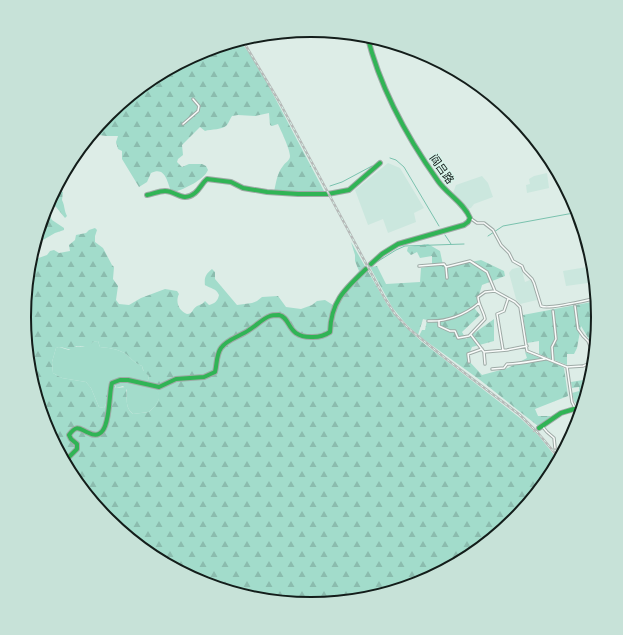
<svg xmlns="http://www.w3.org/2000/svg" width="623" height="635" viewBox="0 0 623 635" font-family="Helvetica,'Noto Sans SC',sans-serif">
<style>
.built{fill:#cbe7de}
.grass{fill:#a3dccb}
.forest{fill:url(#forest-firs);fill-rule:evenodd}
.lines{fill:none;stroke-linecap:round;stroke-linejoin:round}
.stream{stroke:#7ac2ae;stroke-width:1}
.street-tunnel{stroke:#b5c3be;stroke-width:1.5;stroke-dasharray:1.5 1;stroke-linecap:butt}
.secondary-tunnel{stroke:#b5c3be;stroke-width:2.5;stroke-dasharray:2.5 1;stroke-linecap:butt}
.street-casing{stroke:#9eaaa6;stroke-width:3.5}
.fast-casing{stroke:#9eaaa6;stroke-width:6}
.street{stroke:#fafcfb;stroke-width:1.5}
.fast{stroke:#30b455;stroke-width:4}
.rail-casing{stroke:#b6b9b8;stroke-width:2.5}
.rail{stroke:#d7f3e9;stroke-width:1;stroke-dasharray:3;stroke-linecap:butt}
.labels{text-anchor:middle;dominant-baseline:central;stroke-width:3;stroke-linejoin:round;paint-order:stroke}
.street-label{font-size:11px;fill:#131d1a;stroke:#d7f3e9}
.rim{fill:none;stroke:#131d1a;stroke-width:2}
</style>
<defs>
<pattern id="forest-firs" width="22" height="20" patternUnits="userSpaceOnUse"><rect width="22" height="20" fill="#a2dccb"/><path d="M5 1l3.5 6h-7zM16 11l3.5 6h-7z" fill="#8bbcae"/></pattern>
</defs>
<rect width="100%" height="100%" fill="#ddede7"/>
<path class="built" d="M388,163L400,168L424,208L414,213L416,222L388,233L383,219L368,225L355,190Z
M547,173L549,188L527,193L526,185L530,184L529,179L534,176Z
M482,176L488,183L493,197L474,204L471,208L467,209L453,193L456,185Z
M593,266L595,282L566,286L563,271Z
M521,267L525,282L530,280L533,282L537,300L520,304L516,299L509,273L512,269Z"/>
<path class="grass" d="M98,341L100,347C109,348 118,349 126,354C132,359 134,363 142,366L143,370L149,376L147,384C164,392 162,400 149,412L133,414C125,408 127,399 127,390L123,386L116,388L115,385L106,393V404L104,408L99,407L91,388L86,382L62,378L53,373L52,362L56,348L59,347L69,350C78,344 78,348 85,346C90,344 93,341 98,341Z"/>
<path class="forest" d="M239,40L250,54L264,77L324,191H288L287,193L274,192C276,183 277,173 283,166C285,162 290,161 290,156C290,149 281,131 278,124L272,126L270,125L269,113L255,116L238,115L232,116C230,119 229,122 227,125C223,130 211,129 205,131L200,127L182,145L183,155L178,159L177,162L182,167L189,164H202L206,166L208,170C204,180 184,189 175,192L171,191C167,181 165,166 151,173L147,182L139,187L122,159V151L118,149L116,142L118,136H106L92,134L108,114L152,78L202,52Z
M56,189L63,192L62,200C65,206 64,211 67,216L65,218L56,207L48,204Z
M45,211L49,214L52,220L64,228V230L55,233L43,240L35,242Z
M95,228L97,230L95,236V242L103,248L112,265L114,267L113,279L118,286L116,300L119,304L129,305L141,298L165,289L177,291L179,294C175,302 179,311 187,314C193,314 192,309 197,306C201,304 202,305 205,301L209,305C214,304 218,301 219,295C216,288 211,289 205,285C204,277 206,274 212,269L215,272V279L237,305L252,303L257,301L262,297L278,296L286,307L301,309L312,305L317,301L325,300L333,305L338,296L359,271L355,261V255L351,242L388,306L409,330L422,342L520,418L538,435L559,461L550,477L515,521L471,557L421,583L367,600L311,605L255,599L201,583L152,556L134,542L108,521L72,477L46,427L29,373L24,317L28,281L30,274L29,270L30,261L47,255L50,251L54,250L59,253L70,251L69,245L75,240L76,235L86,233L89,230ZM98,341L100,347C109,348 118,349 126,354C132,359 134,363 142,366L144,372L149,376L147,384C163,392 162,400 149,412L133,414C124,407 128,397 126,387L116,388L112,383H110C105,389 106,397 106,404L104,408L99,407L91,388L86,382L62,378L53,373L52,362L56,348C64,345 70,354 76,346H88L93,342Z
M428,244L440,251L443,265L445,267L481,260L504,271L505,276L482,285L475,309L480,315L462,332L466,339L494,319V341L472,347L467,359L482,375L508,368L527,358L525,352L559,365L564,368L568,396L535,409L538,416H551L538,426L480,380L419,336L422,330H425L427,320L423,319L418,335L406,324L392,307L370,267L377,266L386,284L420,282L421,268L432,266V256L420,258L417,252L411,255L407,251L408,247Z
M597,301L599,318L595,356L590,341L581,326L577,348L574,354H567V365L539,354V341L527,343L523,315Z
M593,373L585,403L577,405L574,401L572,393L579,391V387L572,388L571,382L583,380Z"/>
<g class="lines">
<path class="stream" d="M390,158L396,160L404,167L439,226
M330,186L342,182L372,166
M445,235L451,244
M488,236L503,226L579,212
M372,265L396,250L405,246L464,244
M348,290L367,270"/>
<path class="street-tunnel" d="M533,432L539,428"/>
<path class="secondary-tunnel" d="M366,269L371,264"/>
<defs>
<path id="street" d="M183,124L198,111L199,106L193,99
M470,218L477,223H484L493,230L501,245L509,253L513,261L522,266L524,271L532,279L534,283L541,306C548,310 587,300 597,298
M419,266L444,264L446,267L447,278
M446,267L470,261L487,272L495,291L515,302L520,307L527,351L567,367L572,402L575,408
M575,306L578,329L583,336L588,341L595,358
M553,311L556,339L552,347L553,361
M428,321C446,322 465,315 479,303
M439,321V326L450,331H455L458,338L469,336L485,319C484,312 478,304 478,297L485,292L495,291
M471,335L484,352L485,364
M503,350L497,314L504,311L508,299
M484,352L507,350L527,346
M469,362L468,354L482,349
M567,367L583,366L588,364H594
M492,369L504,368L507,364C519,364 532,361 545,359
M542,426L547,432L554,438L555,448"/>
<path id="fast" d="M367,35C380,88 406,136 438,181C447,194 464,203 470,218L468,222L464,225L398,244L382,254L371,264
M147,195C153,194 159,191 165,191C177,191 182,203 195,193C200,189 202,183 207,179L231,182L243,188L267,192L298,194H328L349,190L380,163
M539,428L561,413L584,406
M64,462L77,449V444L71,439L69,435C77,424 79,429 89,433C112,445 108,394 112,383L120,380H128L159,387L176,379L204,377L215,372C217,365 216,355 221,348C227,339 241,336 249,330C256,326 262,319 270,316C272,315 276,315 279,315C292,318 286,338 313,337C319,337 324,336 330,332C331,301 345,289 366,269"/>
</defs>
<use href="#street" class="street-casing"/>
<use href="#fast" class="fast-casing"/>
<use href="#street" class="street"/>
<use href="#fast" class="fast"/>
<defs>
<path id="rail" d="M241,40L246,46L280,103L384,297L395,314L408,328L445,358L520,415L538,433L560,459"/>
</defs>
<use href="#rail" class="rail-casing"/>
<use href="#rail" class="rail"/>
</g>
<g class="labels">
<g class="street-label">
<text transform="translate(442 169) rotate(55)">阎吕路</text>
</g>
</g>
<path d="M0 0H623V635H0ZM31 317a280 280 0 1 1 560 0a280 280 0 1 1-560 0Z" fill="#c7e2d8" fill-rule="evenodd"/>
<path class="rim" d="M31 317a280 280 0 1 1 560 0a280 280 0 1 1-560 0Z"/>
</svg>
